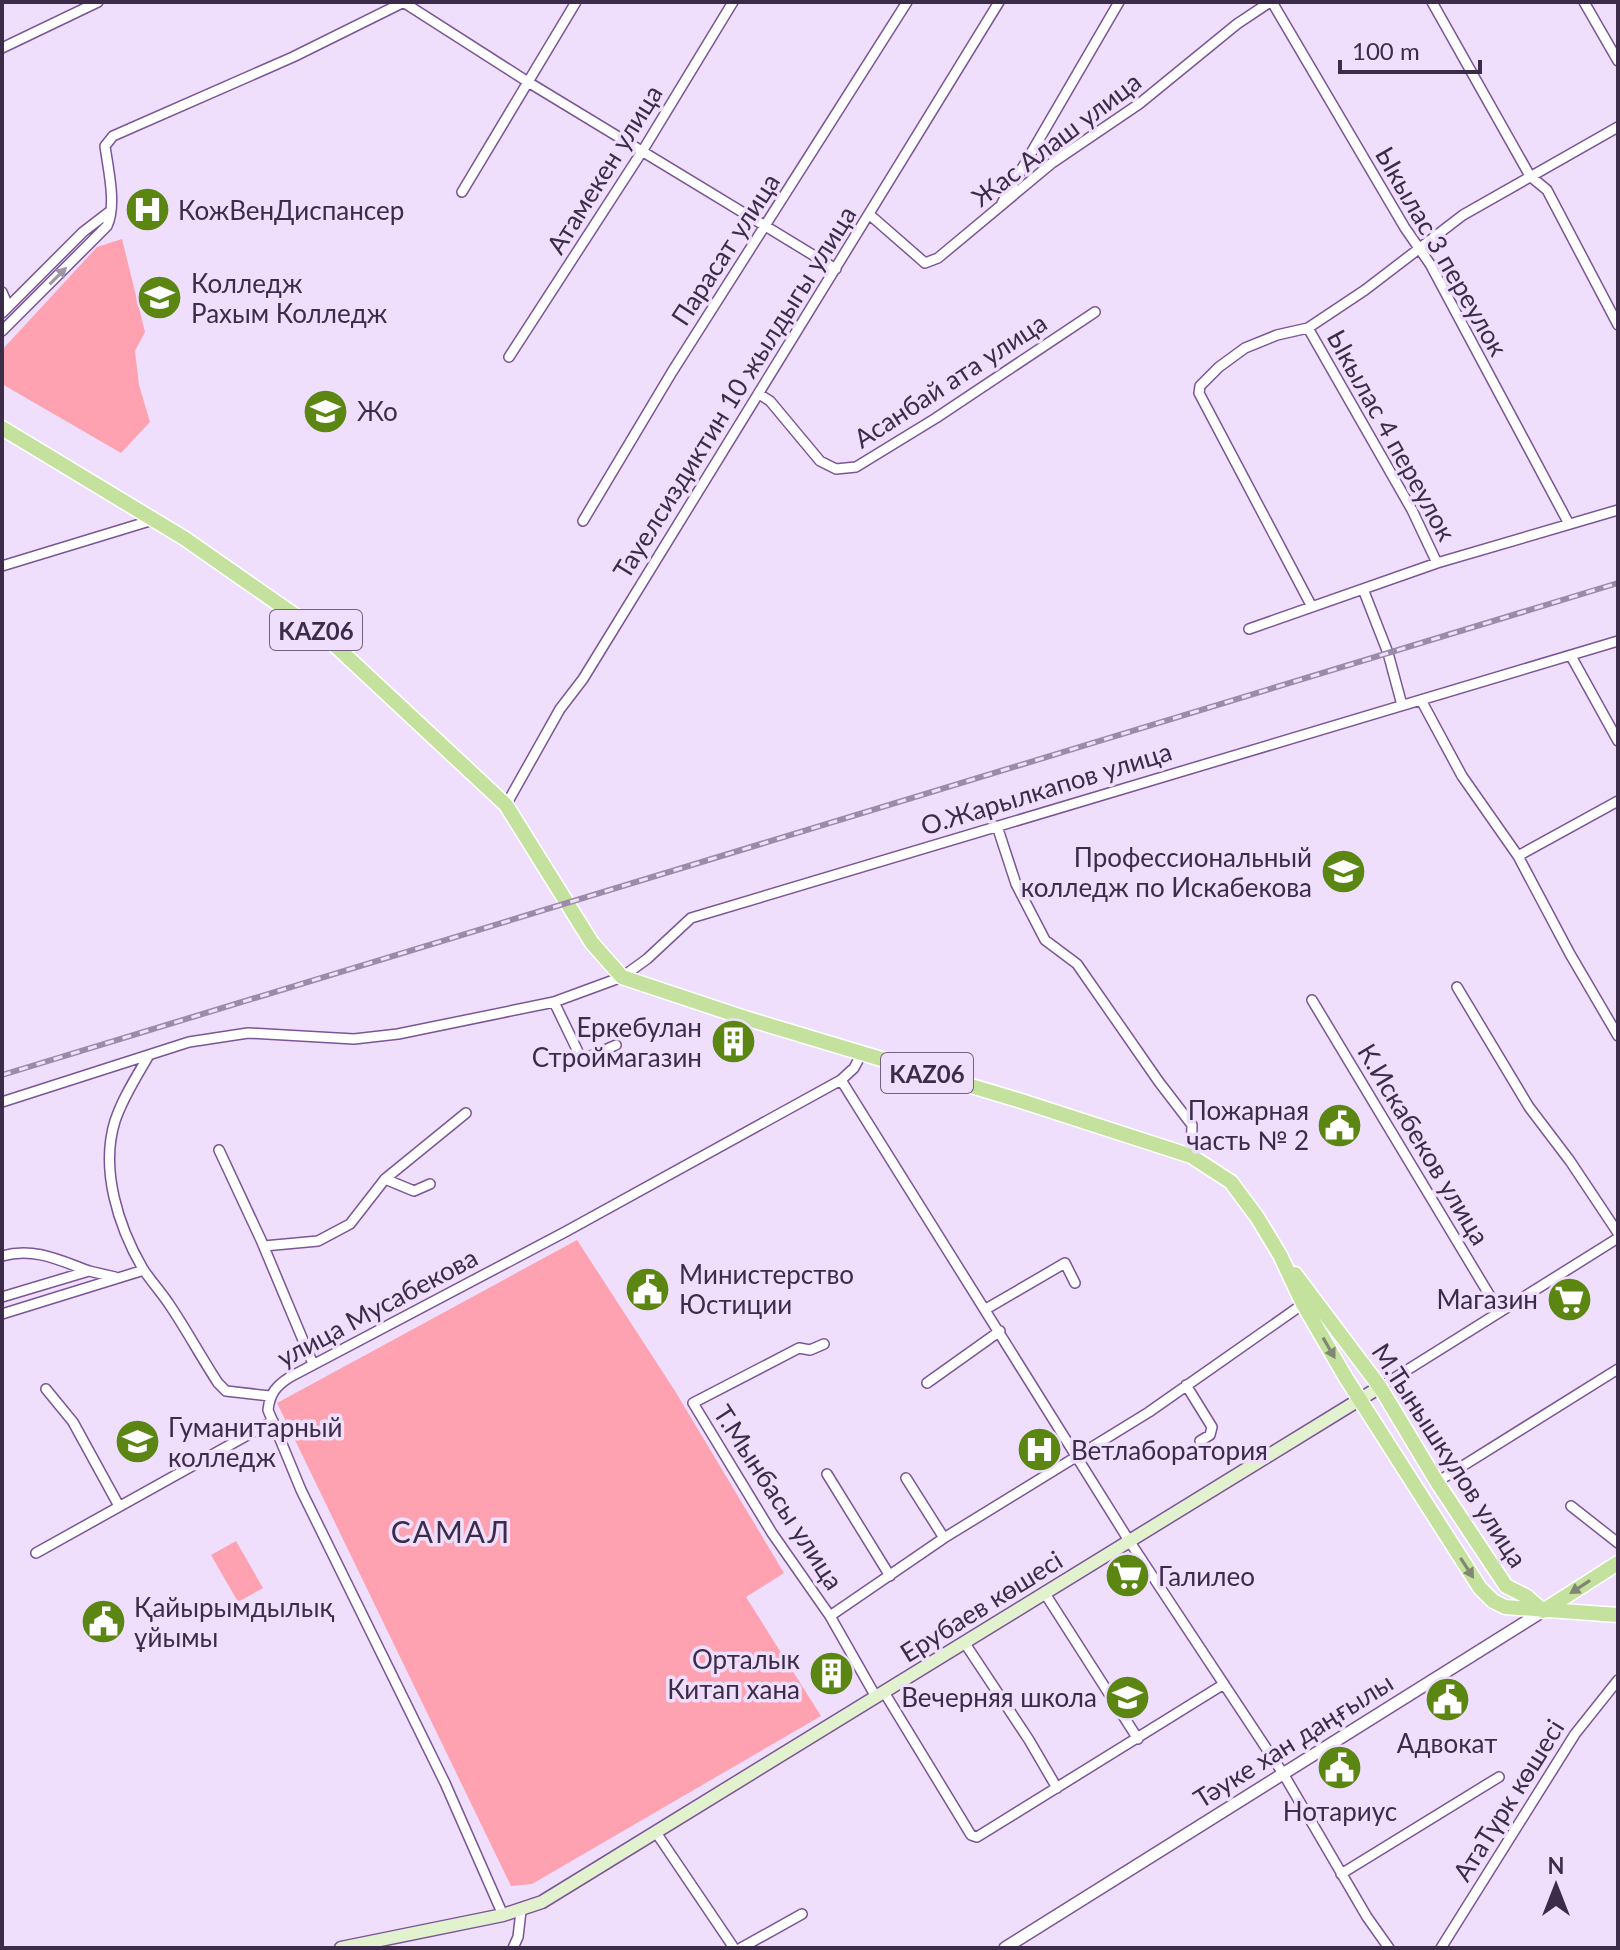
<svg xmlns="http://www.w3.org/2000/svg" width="1620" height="1950" viewBox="0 0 1620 1950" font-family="Lato,sans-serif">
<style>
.green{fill:#fea2b1}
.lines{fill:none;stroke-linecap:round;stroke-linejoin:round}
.minor-casing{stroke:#7a5597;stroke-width:12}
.tertiary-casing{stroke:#7a5597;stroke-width:14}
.secondary-casing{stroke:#7a5597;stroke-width:15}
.primary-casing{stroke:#fff;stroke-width:17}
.minor{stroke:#fff;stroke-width:9}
.tertiary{stroke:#fff;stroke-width:11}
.secondary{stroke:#e2f1ce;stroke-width:12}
.primary{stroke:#c4e29e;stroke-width:14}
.rail-casing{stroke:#9b8ba9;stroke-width:6}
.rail{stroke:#efdffd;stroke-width:3;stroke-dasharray:9;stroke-linecap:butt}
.oneway{fill:#9e96a4}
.oneway2{fill:#808774}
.labels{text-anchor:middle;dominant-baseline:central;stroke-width:7;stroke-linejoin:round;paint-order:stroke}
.shield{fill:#efdffd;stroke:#72627f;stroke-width:2}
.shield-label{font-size:24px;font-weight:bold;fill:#3c2c49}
.street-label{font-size:26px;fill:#3c2c49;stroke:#efdffd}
.poi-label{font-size:26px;fill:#3c2c49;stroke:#efdffd;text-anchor:start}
.quarter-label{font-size:30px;letter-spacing:2px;fill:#3c2c49;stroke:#efdffd}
</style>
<rect width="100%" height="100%" fill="#efdffd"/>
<path class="green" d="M122,239L145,332L135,351L139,385L150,422L121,453L2,384V350L97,247Z
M577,1240L675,1391L784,1573L746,1597L821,1716L532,1884L511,1886L277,1403Z
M236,1541L263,1588L238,1602L211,1555Z"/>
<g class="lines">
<defs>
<path id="minor" d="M403,2L528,82L836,269
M1272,2L1405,228L1430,264L1569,524
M1432,2L1530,176L1547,190L1618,325
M1584,2L1618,61
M2,48L98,2
M462,192L576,2
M1002,203L1119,2
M870,215L925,263L938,258L1052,163L1139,104L1237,24L1270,2
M2,292L8,306
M2,313L83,232L109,212
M1308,328L1412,510L1437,563
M2,331L107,226C117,205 108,169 105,146L113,136L293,57L404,2
M509,357L643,150L733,2
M759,394L770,401L820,461L836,469L856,467L936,418L1095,312
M583,521L672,372L907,2
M2,566L153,520
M1363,589L1388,653L1402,705
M1312,607L1199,393L1200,386L1219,367L1245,348L1277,335L1308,328L1365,290L1463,215L1618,127
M1249,629L1437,563L1618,510
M1571,656L1618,741
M1421,700L1462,776L1518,856L1570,954L1618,1036
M506,805L560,709L583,679L999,2
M997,826L1016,884L1045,940L1077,964L1159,1082L1192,1125L1191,1156
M1518,856L1618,801
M1457,987L1529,1107L1570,1161L1618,1233
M1312,1000L1499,1311
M554,1002L582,1060L616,1045
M862,1053L854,1068L841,1080L1128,1539L1284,1775L1367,1917L1389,1948
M149,1055C137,1076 123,1097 115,1121C100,1169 118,1226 143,1269C151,1281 161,1292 169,1304C186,1329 201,1357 218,1383L226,1391L270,1396
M2,1102L189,1042L248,1033L354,1039L398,1034L554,1002L622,977L647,959L691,918L1618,641
M219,1150L261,1240L313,1364
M385,1179L414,1191L430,1184
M264,1246L318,1241L350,1224L385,1179L466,1113
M2,1256C34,1247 59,1260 89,1271
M2,1297L89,1271L115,1277
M986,1309L1065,1263L1075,1283
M2,1314L144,1270
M824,1344L810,1350L799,1348L693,1403L772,1533L830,1616L876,1697
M927,1383L1000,1331
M1186,1385L1212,1427L1210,1435L1200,1441
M1380,1387L1618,1238
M46,1389L73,1422L119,1506
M827,1474L890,1576
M906,1478L944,1538
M1437,1482L1618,1369
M1571,1506L1618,1543
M36,1553L273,1421
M1044,1592L1138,1739
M830,1616L944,1538L1149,1412L1303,1304
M964,1642L1029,1740L1057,1788
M884,1692L971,1835L977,1837L1224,1684
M657,1834L734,1948
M1341,1874L1499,1777
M503,1915L445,1783L301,1490L268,1410C270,1393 276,1386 290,1377L565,1232L841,1080
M513,1948L518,1937L521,1911
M741,1948L802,1914
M1441,1948L1575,1734L1618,1680"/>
<path id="tertiary" d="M1005,1948L1543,1611"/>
<path id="secondary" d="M341,1948L503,1915L542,1902L1380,1387"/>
<path id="primary" d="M2,428L184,538L326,637L506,805L592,943L622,977L745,1018L1018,1100L1191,1156L1231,1182L1257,1217L1280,1255L1303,1304L1346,1378L1480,1588L1493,1601L1505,1607L1618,1615
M1295,1274L1380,1387L1437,1482L1506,1586L1526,1596L1543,1611
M1543,1611L1618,1563"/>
</defs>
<use href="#minor" class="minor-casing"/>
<use href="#tertiary" class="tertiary-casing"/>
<use href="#secondary" class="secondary-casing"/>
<use href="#primary" class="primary-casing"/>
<use href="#minor" class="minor"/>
<use href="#tertiary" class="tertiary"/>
<use href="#secondary" class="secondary"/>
<use href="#primary" class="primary"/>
<defs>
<path id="rail" d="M2,1075L1618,583"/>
</defs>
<use href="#rail" class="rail-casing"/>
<use href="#rail" class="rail"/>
</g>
<defs><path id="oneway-solid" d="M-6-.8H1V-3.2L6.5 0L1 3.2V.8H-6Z" transform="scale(2)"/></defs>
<use class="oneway" href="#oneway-solid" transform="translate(58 276) rotate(-45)"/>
<g class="oneway2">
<use href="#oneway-solid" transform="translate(1329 1348) rotate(60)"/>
<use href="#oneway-solid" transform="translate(1467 1568) rotate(57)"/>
<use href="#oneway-solid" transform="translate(1580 1587) rotate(147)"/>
</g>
<defs>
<symbol id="hospital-disc" viewBox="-11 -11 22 22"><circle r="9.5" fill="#5b8612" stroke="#efdffd"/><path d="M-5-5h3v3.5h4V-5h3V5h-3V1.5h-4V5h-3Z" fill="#fff"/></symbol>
<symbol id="university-disc" viewBox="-11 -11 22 22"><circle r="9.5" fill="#5b8612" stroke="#efdffd"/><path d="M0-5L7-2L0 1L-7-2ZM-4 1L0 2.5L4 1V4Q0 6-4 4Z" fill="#fff"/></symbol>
<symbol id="school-disc" viewBox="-11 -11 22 22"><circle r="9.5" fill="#5b8612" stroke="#efdffd"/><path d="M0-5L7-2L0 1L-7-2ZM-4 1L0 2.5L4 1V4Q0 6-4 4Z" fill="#fff"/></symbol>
<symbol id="building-disc" viewBox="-11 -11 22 22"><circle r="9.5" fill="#5b8612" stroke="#efdffd"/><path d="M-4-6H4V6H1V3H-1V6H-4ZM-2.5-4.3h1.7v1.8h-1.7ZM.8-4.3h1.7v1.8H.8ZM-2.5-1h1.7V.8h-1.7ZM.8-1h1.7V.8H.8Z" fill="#fff"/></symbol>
<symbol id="civic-disc" viewBox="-11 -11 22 22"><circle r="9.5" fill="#5b8612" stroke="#efdffd"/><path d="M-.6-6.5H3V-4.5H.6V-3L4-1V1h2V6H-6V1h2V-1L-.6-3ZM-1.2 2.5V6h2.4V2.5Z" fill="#fff"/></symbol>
<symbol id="supermarket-disc" viewBox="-11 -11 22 22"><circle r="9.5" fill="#5b8612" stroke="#efdffd"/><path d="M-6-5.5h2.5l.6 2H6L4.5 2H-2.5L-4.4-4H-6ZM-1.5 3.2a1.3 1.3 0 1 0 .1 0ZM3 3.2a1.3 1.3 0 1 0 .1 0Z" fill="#fff"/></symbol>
</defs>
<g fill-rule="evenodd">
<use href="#hospital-disc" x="122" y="184" width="51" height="51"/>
<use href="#university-disc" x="134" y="272" width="51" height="51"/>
<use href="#school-disc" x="300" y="386" width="51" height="51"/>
<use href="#university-disc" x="1318" y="846" width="51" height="51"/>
<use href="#building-disc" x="708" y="1016" width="51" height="51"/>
<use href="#civic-disc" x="1314" y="1100" width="51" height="51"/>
<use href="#civic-disc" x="622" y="1264" width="51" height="51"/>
<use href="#supermarket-disc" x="1544" y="1274" width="51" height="51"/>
<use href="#university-disc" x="112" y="1416" width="51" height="51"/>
<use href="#hospital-disc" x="1014" y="1424" width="51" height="51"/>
<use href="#supermarket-disc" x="1102" y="1550" width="51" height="51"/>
<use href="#civic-disc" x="78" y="1596" width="51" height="51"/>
<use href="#building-disc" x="806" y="1648" width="51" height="51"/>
<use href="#school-disc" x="1102" y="1672" width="51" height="51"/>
<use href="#civic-disc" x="1422" y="1674" width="51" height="51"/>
<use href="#civic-disc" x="1314" y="1742" width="51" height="51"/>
</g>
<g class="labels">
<g class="shield">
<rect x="270" y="610" width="92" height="40" rx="6"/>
<rect x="881" y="1053" width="92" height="40" rx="6"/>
</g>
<g class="shield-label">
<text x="316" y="630">KАZ06</text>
<text x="927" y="1073">KАZ06</text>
</g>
<g class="street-label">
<text transform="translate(1056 139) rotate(-37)">Жас Алаш улица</text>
<text transform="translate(604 169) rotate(-58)">Атамекен улица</text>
<text transform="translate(725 249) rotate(-57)">Парасат улица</text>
<text transform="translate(1442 251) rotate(60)">Ыкылас 3 переулок</text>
<text transform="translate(950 380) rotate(-33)">Асанбай ата улица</text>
<text transform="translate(734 392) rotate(-58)">Тауелсиздиктин 10 жылдыгы улица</text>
<text transform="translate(1392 435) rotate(61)">Ыкылас 4 переулок</text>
<text transform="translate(1046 788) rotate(-17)">О.Жарылкапов улица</text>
<text transform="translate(1424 1144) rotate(59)">К.Искабеков улица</text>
<text transform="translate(377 1307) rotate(-28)">улица Мусабекова</text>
<text transform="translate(1450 1455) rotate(57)">М.Тынышкулов улица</text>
<text transform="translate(779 1497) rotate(57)">Т.Мынбасы улица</text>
<text transform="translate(981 1606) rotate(-32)">Ерубаев көшесі</text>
<text transform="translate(1293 1740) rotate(-32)">Тәуке хан даңғылы</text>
<text transform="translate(1508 1800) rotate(-58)">АтаТүрк көшесі</text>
</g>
<g class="poi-label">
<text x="178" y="210">КожВенДиспансер</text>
<text x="191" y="283">Колледж<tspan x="191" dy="30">Рахым Колледж</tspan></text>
<text x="357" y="411">Жо</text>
<text x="1312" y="857" text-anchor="end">Профессиональный<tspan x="1312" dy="30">колледж по Искабекова</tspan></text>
<text x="702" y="1027" text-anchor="end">Еркебулан<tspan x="702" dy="30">Строймагазин</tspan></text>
<text x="1309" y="1110" text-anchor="end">Пожарная<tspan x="1309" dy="30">часть № 2</tspan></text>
<text x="679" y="1274">Министерство<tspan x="679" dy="30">Юстиции</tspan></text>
<text x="1538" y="1299" text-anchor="end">Магазин</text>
<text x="168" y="1427">Гуманитарный<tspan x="168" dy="30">колледж</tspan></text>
<text x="1071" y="1450">Ветлаборатория</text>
<text x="1158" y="1576">Галилео</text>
<text x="134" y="1607">Қайырымдылық<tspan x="134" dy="30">ұйымы</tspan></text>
<text x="800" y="1659" text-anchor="end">Орталык<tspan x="800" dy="30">Китап хана</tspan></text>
<text x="1097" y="1697" text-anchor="end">Вечерняя школа</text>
<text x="1447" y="1743" text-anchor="middle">Адвокат</text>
<text x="1340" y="1811" text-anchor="middle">Нотариус</text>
</g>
<g class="quarter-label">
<text x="451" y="1531">САМАЛ</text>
</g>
</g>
<rect width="1620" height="1950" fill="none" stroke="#3c2c49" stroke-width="8"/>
<g transform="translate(1556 1886)" stroke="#efdffd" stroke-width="6" paint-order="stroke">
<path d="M0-6L14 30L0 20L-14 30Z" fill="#3c2c49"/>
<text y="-12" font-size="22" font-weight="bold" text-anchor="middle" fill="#3c2c49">N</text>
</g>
<path d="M1340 60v12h140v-12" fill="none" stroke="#3c2c49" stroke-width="4"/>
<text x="1352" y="60" font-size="24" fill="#3c2c49" stroke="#efdffd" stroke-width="6" paint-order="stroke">100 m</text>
</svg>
